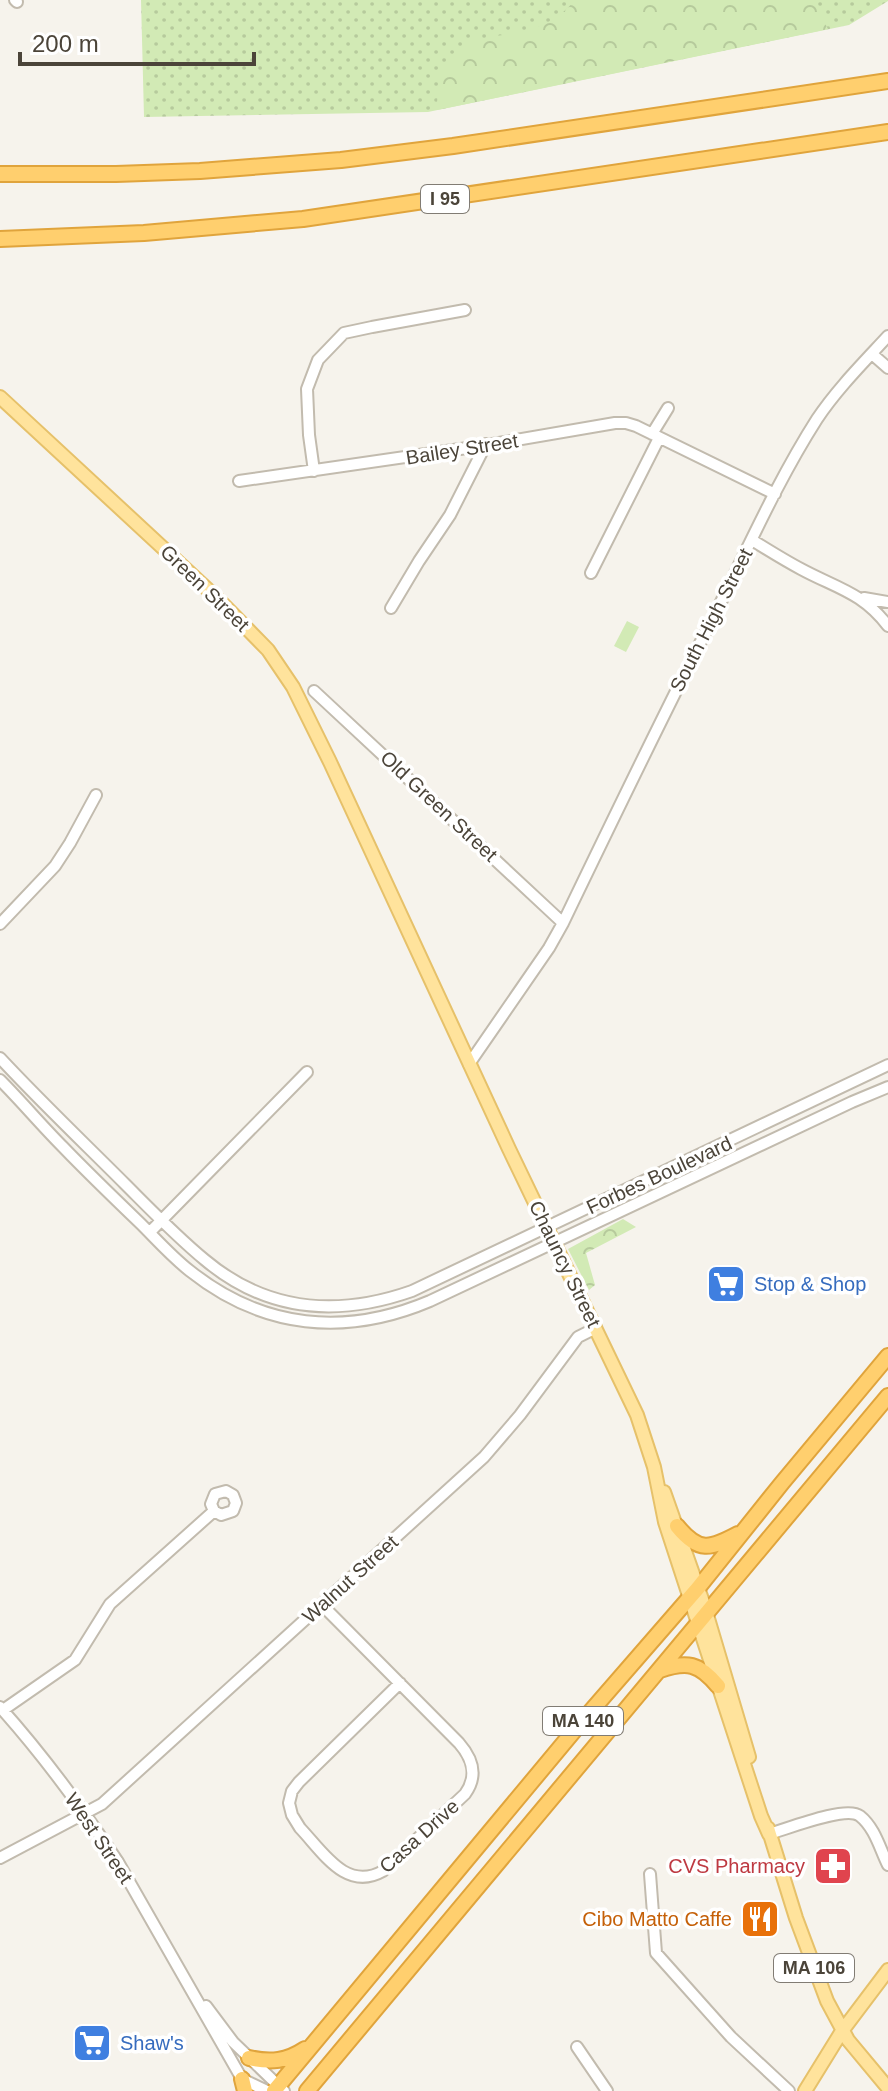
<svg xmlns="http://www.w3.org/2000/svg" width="888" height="2091" viewBox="0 0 888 2091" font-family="Arial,sans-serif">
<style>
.grass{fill:url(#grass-dots)}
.forest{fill:url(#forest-crowns)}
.pitch{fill:#d2eab5}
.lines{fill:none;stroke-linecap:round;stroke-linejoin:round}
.minor-casing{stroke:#c2bbae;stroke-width:14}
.major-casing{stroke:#e6c16a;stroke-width:16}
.highway-casing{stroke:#e0a43c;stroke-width:18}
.minor{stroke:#fff;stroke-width:10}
.major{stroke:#ffe39c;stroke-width:12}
.highway{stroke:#ffcf6e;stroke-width:14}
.labels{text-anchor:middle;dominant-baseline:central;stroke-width:7;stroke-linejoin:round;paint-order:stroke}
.shield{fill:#fff;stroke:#817c74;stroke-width:2}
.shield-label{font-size:18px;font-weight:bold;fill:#4b4439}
.street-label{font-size:20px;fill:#4b4439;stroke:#fff}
.shop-label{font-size:20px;fill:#366cbe;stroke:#fff;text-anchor:start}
.health-label{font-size:20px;fill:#be3a42;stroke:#fff;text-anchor:end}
.food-label{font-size:20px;fill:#c56008;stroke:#fff;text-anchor:end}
</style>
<defs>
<pattern id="grass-dots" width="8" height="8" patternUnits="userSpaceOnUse" patternTransform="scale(2)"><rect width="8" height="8" fill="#d2eab5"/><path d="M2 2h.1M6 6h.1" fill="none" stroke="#b6ca9c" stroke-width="1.8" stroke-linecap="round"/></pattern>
<pattern id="forest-crowns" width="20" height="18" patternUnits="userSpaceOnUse" patternTransform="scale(2)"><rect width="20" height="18" fill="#d2eab5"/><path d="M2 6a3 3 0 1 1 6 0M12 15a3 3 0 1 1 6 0" fill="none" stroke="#b6ca9c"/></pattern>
</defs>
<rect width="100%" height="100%" fill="#f6f3ec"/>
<path class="grass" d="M141,0H888V1L849,25L428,112L144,117Z"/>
<path class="forest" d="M575,0H812L828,29L437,110C439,0 523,64 575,0Z
M623,1219L636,1227L586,1253L595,1285L589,1290L568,1249Z"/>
<path class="pitch" d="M627,621L639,627L626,652L614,646Z"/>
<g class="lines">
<defs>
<path id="minor" d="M15,0L17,2
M872,354L888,368
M652,434L668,408
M314,471L309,435L307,389L318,360L344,333L372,327L465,310
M239,481L481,446L615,423H626L636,426L775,494
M752,540C768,550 784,560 801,569C836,588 862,592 888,626
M591,573L659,438
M864,598L888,602
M391,608L419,561L450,515L486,444
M314,691L563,923
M0,924L55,866L70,843L96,795
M0,1058C40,1101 83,1142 125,1184C151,1210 177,1237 205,1260C267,1312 338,1317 412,1291L888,1065
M469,1064L549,948L563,923C613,819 663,715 716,612C748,548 778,480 817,419C837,389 864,362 888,336
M0,1080C22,1102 41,1125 63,1147C88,1173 115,1199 141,1224C157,1240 172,1257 190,1271C263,1329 345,1337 430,1301L852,1102L888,1087
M150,1232L307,1072
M322,1605L459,1743C473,1759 478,1776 465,1794L383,1871C346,1892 323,1852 300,1828L292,1815L289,1803L292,1791L299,1782L400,1683
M0,1707C43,1755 82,1808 118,1862L242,2079L267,2091
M3,1710L75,1660L110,1604L214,1511L221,1515L233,1511L236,1503L233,1495L226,1491L215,1494L211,1504L214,1511
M769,1834C787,1829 846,1805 860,1816C875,1828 880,1849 888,1865
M0,1858L102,1804L484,1457L520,1415L578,1337L596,1328
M650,1874L656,1953L731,2037L789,2091
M206,2006L233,2042L284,2091
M577,2047L607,2091"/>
<path id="major" d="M0,397L218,599L268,650L293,687L330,762L509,1149L637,1415L654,1467L665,1522L761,1816L769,1834
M664,1492L704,1605L749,1757
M768,1828L796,1918L827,2001L848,2040L888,2088
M805,2091L842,2031L888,1970"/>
<path id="highway" d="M0,174H116L200,171L341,160L453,146L888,81
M0,239L144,233L303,219L888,132
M677,1526C699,1553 710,1549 738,1534
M660,1670C687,1661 699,1663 718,1686
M249,2058C271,2063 287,2061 305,2049
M242,2079L245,2091
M274,2091L578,1726L698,1588L782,1483L888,1356
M307,2091L888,1396"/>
</defs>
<use href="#minor" class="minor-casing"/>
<use href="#major" class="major-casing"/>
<use href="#highway" class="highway-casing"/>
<use href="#minor" class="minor"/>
<use href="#major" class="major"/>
<use href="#highway" class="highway"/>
</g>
<defs>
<symbol id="supermarket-square" viewBox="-11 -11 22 22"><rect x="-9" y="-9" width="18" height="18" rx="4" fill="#3f7fe0" stroke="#fff"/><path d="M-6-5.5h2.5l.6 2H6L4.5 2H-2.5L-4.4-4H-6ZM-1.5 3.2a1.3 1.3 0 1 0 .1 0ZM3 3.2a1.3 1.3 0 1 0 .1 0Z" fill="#fff"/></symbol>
<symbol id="pharmacy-square" viewBox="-11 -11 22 22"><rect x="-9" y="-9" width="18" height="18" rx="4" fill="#e0444e" stroke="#fff"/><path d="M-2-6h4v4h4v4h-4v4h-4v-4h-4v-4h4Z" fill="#fff"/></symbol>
<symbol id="restaurant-square" viewBox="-11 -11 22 22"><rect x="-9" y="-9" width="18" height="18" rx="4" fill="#e8710a" stroke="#fff"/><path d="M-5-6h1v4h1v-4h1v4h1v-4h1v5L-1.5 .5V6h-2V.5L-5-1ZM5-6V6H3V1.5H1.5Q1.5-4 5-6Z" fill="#fff"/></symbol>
</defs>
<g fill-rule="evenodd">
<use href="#supermarket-square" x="704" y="1262" width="44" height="44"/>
<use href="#pharmacy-square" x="811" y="1844" width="44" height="44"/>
<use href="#restaurant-square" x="738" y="1897" width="44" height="44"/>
<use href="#supermarket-square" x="70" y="2021" width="44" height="44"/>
</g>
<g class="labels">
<g class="shield">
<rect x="421" y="185" width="48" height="28" rx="6"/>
<rect x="543" y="1707" width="80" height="28" rx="6"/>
<rect x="774" y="1954" width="80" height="28" rx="6"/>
</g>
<g class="shield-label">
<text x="445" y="199">I 95</text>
<text x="583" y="1721">MA 140</text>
<text x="814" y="1968">MA 106</text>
</g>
<g class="street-label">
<text transform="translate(462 449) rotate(-9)">Bailey Street</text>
<text transform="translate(205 588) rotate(44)">Green Street</text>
<text transform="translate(711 620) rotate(-63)">South High Street</text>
<text transform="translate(439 806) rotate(43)">Old Green Street</text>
<text transform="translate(659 1175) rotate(-25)">Forbes Boulevard</text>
<text transform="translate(565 1264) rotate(64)">Chauncy Street</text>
<text transform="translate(350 1579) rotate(-42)">Walnut Street</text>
<text transform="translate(419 1836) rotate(-42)">Casa Drive</text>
<text transform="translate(99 1838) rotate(56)">West Street</text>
</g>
<g class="shop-label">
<text x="754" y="1284">Stop &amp; Shop</text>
<text x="120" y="2043">Shaw's</text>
</g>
<g class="health-label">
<text x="805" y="1866">CVS Pharmacy</text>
</g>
<g class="food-label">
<text x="732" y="1919">Cibo Matto Caffe</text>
</g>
</g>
<path d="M20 52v12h234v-12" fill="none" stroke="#4b4439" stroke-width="4"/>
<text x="32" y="52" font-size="24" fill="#4b4439" stroke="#ffffff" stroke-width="6" paint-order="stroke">200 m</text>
</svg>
